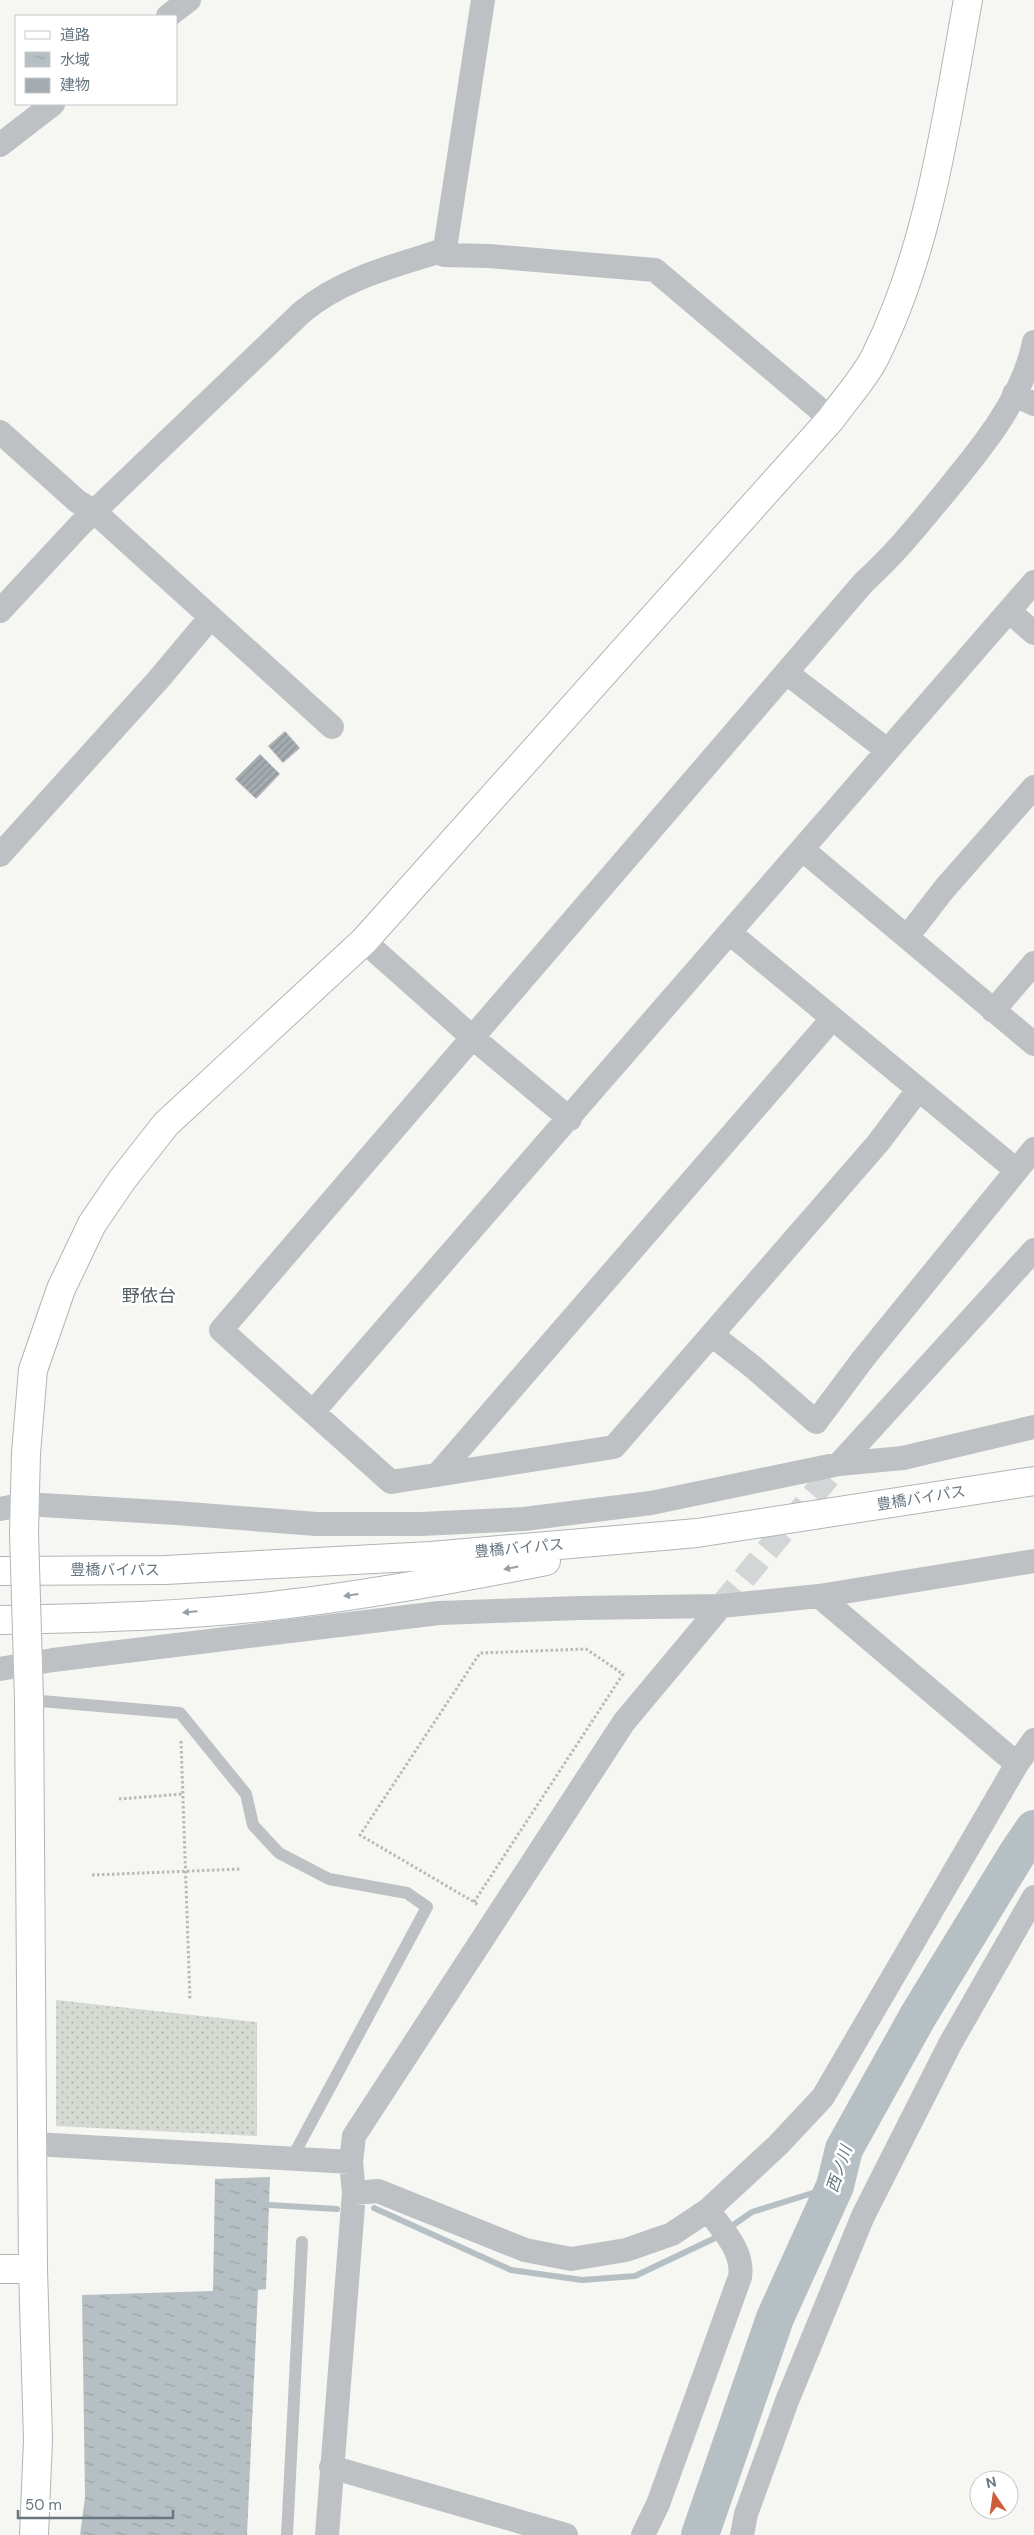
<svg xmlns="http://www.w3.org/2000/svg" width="1034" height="2535" viewBox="0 0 1034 2535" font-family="'DM Sans','Noto Sans JP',sans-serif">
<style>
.grass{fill:url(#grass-dots)}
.water{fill:url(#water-ripples)}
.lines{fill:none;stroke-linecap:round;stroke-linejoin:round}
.stream{stroke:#b6c0c4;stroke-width:6}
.river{stroke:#b6c0c4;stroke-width:38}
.building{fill:url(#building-hatch);stroke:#d7d7d5}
.street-tunnel{stroke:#d2d6d6;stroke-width:24;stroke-dasharray:24 12;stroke-linecap:butt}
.secondary-casing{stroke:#b0b5b8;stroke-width:30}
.highway-casing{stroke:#b1b4b7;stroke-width:30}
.path{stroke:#b7babc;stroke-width:3;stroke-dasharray:2.5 2.5;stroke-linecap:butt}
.lane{stroke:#bdc1c4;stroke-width:12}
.street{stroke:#bdc1c4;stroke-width:24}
.secondary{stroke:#fff;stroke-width:28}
.highway{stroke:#fff;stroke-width:28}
.secondary-bridge-casing{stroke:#b0b5b8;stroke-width:30;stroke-linecap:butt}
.secondary-bridge{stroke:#fff;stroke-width:28}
.oneway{fill:#959fa6}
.labels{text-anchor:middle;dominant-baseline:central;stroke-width:5;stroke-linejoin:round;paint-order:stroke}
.street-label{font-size:15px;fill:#687680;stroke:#fff}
.water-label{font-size:16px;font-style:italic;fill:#64767d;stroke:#fff}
.quarter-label{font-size:18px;fill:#555f66;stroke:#fff}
</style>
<defs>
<pattern id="grass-dots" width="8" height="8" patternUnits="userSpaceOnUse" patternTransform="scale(1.25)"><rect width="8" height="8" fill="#d5dad3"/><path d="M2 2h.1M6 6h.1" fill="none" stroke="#b1b5b0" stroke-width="1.8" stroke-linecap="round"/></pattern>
<pattern id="water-ripples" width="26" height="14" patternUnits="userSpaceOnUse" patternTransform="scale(1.25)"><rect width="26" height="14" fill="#b6c0c4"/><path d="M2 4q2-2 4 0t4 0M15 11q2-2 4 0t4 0" fill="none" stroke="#98a1a4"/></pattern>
<pattern id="building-hatch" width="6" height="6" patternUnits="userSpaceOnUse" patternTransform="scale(1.25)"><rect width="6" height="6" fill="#a5acb1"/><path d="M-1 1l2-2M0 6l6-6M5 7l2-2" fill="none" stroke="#8a9195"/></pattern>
</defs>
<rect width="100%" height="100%" fill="#f6f6f3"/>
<path class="grass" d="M56,2000L257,2022V2136L56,2126Z"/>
<path class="water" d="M270,2177L266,2289L258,2290L247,2535H80L85,2497L82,2295L213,2291L215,2179Z"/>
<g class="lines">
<path class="stream" d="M269,2205L337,2209
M374,2208L511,2270L582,2280L635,2276L713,2239L752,2212L835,2186"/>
<path class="river" d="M700,2535L775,2318L835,2186L844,2149L918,2016L1017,1854L1034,1829"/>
</g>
<path class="building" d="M285,731L300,748L283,763L268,746Z
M260,754L280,774L256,799L235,779Z"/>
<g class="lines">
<path class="street-tunnel" d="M721,1606L839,1464"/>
<defs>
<path id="secondary" d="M24,1533L26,1453L33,1370L61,1289L92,1224L122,1180L166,1124L364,941L831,419C845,399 864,379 875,357C930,247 946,120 968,0
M27,1633L29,1700L33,2269L38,2440L34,2535
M0,2269H33"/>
<path id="highway" d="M0,1571L165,1570L431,1556L697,1533L1034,1481
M0,1620C96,1618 192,1616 288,1604C374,1594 460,1578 546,1561"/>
</defs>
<use href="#secondary" class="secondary-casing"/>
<use href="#highway" class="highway-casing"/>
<path class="path" d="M181,1741L190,2000
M119,1799L183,1794
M92,1875L241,1869
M474,1902L623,1674L586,1649L480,1653L360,1835L474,1902L478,1905"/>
<path class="lane" d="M29,1700L180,1713L246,1794L253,1825L279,1853L329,1879L407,1893L427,1907L292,2158
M287,2535L302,2242"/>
<path class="street" d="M483,0L444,255L489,256L655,270L831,419
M168,16L189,0
M0,145L53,104
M1014,394L1034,404
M0,432L77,501L96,513L332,727
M0,611L79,526L302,312C343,278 394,266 444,250
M1009,611L1034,633
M788,674L887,750
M802,849L1034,1044
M0,855L158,680L210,618
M731,934L1016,1170
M907,937L945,888L1034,787
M364,941L472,1037L570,1119
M993,1011L1034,963
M918,1090L878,1143L614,1447L391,1482L221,1330L864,582C892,557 915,529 938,501C975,456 1023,401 1034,342
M712,1335L753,1367L816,1422L863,1359L1034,1149
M313,1412L1034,582
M839,1464L1034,1250
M437,1475L832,1019
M0,1509L25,1504L176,1513L316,1524H421L524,1519L651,1503L839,1464L903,1458L1034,1427
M819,1596L1017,1764
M0,1669L53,1660L439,1613L580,1608L721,1606L819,1596L1034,1561
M34,2144L351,2162
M354,2193L378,2191L525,2250L571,2259L626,2250L672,2234L708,2210L778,2145L823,2097L1017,1764L1034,1740
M331,2467L566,2535
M327,2535L354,2193L351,2162L354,2136L624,1722L721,1606
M643,2535L658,2504L740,2277C744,2251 723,2231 708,2210
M742,2535L746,2514L787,2401L863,2216L950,2044L1034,1897"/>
<use href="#secondary" class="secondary"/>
<use href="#highway" class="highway"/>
<defs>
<path id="secondary-bridge" d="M24,1533L27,1633"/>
</defs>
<use href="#secondary-bridge" class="secondary-bridge-casing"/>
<use href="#secondary-bridge" class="secondary-bridge"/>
</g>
<defs><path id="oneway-solid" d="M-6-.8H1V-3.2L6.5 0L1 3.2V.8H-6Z" transform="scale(1.25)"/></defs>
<g class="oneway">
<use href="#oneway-solid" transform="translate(511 1568) rotate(169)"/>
<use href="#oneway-solid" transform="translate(351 1595) rotate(172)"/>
<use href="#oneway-solid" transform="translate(190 1612) rotate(175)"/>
</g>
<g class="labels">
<g class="street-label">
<text transform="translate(921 1498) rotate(-9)">豊橋バイパス</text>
<text transform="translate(519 1548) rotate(-5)">豊橋バイパス</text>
<text x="115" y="1570">豊橋バイパス</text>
</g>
<g class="water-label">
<text transform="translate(839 2169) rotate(-71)">西ノ川</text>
</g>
<g class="quarter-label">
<text x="149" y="1296">野依台</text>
</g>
</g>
<rect x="15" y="15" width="162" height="90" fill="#ffffff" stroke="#c3c8cc"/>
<rect x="25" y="31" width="25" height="8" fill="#ffffff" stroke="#c3c8cc"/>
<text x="60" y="40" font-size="15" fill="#687680">道路</text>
<rect x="25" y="52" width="25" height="15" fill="url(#water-ripples)" stroke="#c3c8cc"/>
<text x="60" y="65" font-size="15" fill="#687680">水域</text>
<rect x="25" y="78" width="25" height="15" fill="#a5acb1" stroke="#c3c8cc"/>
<text x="60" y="90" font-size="15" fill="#687680">建物</text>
<g transform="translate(994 2495) rotate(347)"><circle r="24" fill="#ffffff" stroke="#c3c8cc"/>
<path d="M0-4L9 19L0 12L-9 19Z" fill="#cd5d3b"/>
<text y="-8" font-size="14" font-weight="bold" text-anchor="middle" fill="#687680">N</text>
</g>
<path d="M18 2510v8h155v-8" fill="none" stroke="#687680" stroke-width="2.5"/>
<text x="25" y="2510" font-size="15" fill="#687680" stroke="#ffffff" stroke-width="4" paint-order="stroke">50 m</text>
</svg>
